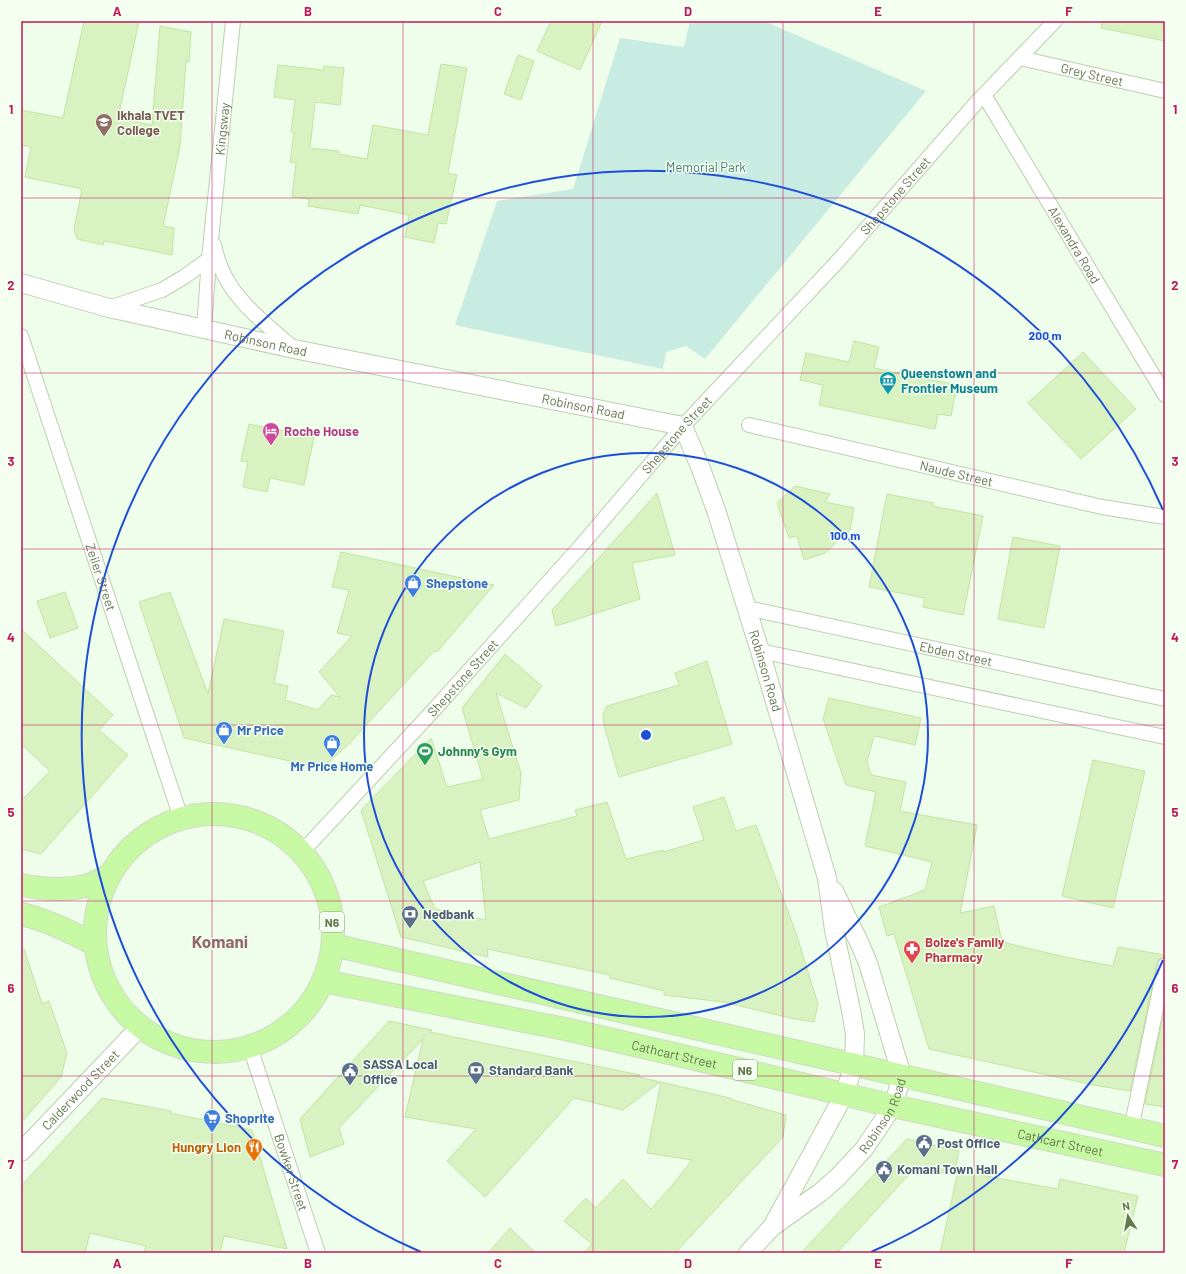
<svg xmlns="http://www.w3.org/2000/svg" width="1186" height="1274" viewBox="0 0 1186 1274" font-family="Barlow,sans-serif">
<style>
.green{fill:#c8ebe2}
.building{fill:#d9f2c2;stroke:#c3e5a2;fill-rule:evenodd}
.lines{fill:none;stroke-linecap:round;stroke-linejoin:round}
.minor-casing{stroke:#bdcfaf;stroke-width:16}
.tertiary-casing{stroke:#bdcfaf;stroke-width:20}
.trunk-casing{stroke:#d3d9cd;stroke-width:24}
.minor{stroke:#fff;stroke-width:14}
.tertiary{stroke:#fff;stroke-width:18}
.trunk{stroke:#c7f8a3;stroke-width:22}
.grid{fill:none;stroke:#c2185b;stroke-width:1;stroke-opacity:0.55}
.ring{fill:none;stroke:#1d4ed8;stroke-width:2}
.labels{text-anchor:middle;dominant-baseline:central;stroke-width:3;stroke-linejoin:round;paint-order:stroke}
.shield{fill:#f5fff1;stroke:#8fa07e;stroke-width:1}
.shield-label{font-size:12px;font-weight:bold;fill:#63784d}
.street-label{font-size:13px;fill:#63784d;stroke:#f5fff1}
.education-label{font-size:13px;font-weight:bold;fill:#785e54;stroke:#f5fff1;text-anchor:start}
.park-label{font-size:13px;fill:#447e75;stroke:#f5fff1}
.culture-label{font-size:13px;font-weight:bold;fill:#0d838f;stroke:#f5fff1;text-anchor:start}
.hotel-label{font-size:13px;font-weight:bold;fill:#b23c85;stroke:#f5fff1;text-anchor:start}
.shop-label{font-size:13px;font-weight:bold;fill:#366cbe;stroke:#f5fff1;text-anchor:start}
.leisure-label{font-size:13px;font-weight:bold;fill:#27864d;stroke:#f5fff1;text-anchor:start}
.service-label{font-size:13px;font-weight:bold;fill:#4e5e75;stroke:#f5fff1;text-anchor:start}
.health-label{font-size:13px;font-weight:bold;fill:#be3a42;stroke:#f5fff1;text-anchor:start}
.food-label{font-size:13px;font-weight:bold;fill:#c56008;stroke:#f5fff1;text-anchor:end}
.district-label{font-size:17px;font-weight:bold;fill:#94666f;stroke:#f5fff1}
.centre{fill:#1d4ed8;stroke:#f5fff1;stroke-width:2}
.ring-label{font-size:12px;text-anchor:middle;font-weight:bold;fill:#1d4ed8;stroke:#f5fff1;stroke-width:3;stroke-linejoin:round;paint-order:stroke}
.neatline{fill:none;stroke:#c2185b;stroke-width:1.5}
.grid-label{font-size:13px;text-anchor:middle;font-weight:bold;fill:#c2185b}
</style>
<rect width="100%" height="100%" fill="#effdeb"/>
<path class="green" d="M690,21H764L926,91L705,359L686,346L666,352L663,369L455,325L497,201L573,189L620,38L684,47Z"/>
<path class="building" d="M84,21H139L118,118L152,125L160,26L191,32L189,62L186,61L180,146L163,226L174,228L172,255L104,241L103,245L77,239L74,229L82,189L25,177L31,147L21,145V110L63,118Z
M551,21H602L580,70L537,51Z
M1102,21H1165V41L1101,28Z
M518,55L534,61L521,100L504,94Z
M441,64L467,68L448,173L457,175L446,224L438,223L434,243L405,237L409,215L360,205L358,214L308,206L309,199L292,197L296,163L290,162L294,132H291L295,100L274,97L278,65L323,70L324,66L344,68L340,105L315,102L310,148L339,151V154L367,159L373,125L428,135Z
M854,341L879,347L874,368L957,385L951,416L938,414L935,429L819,405L823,385L800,380L806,353L849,362Z
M1083,352L1136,409L1081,459L1028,403Z
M249,424L314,437L304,485L270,478L267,492L243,487L248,462L241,461Z
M795,486L830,494L825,502L854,508L850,530L825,553L804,560L797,536L789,538L777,503Z
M657,493L675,555L632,563L640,599L556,626L552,610Z
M887,494L934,503L933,506L983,516L963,615L923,607L925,598L869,587Z
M1013,537L1060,546L1044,628L998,619Z
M341,552L494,585L437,652L434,651L350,743L322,768L184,738L139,602L170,592L208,694L224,619L284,631L274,683L288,686L285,700L318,710L331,695L340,697L319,672L352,636L337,633L349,590L332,587Z
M65,592L78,628L50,638L37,601Z
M21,629L113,715L99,730L128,755L41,854L21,849V801L50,771L21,744Z
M505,654L542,686L526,708L496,693L521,773L519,800L480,810L489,839L577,816L575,810L607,802L626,859L663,850V852L704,840L693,807L724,797L736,831L756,825L796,933L818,1004L814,1022L790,1018L723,1002L664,995V991L610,978V975L487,949L488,957L401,937L361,810L431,738L447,787L483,779L462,708ZM480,862L486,920L435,909L423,881Z
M707,661L732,744L619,777L604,725L603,715L607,706L679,685L675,673Z
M829,698L921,718L915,745L874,736L867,762L871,775L906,782L900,811L977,825L960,913L994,906L1002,942L1065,957L1113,966L1118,947L1165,955V957L1159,959L1157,963L1130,1091L1093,1085L929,1049L894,934L887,936L879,907L925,890L932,862L865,846L876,792L846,785L823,719Z
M1093,760L1145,771L1113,908L1062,896Z
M24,949L42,1004L49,1001L67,1053L61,1077L21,1123V950Z
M1165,1007V1107L1145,1104Z
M389,1021L432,1030L430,1032L640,1075L639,1077L660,1082L623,1110L574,1098L485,1197L447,1161L476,1129L405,1117L423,1039L339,1128L344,1144L310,1157L300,1119Z
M661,1082L730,1098V1099L786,1115L783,1137L675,1253H584L592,1244L564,1221L586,1198L596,1208L623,1179L651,1209L675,1182L692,1160L647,1153Z
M102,1098L171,1111L170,1113L252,1130L287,1249L224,1236L220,1253H144L146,1246L90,1233L85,1253H21V1186Z
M907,1139L959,1151L954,1174L914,1169L837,1253H801Z
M958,1171L1058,1189L1060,1179L1138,1196L1124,1253H940Z
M510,1228L536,1253H488Z"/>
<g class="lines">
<defs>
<g id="minor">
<path id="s1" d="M1020,58L1165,91"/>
<path id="s2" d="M984,95L1165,395"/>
<path d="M214,245C217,259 222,273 230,285C246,310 272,329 294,349"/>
<path d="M109,308L162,290L184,277L209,259"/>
<path id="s3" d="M204,329L209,259L233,21"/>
<path id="s4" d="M21,336L181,818"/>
<path id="s5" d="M749,425L1102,507L1165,517"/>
<path id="s6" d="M747,608L1165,699"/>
<path d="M760,651L1165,737"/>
<path id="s7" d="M302,852L431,713L579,548L683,426L838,261L976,103L1055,21"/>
<path id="s8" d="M250,1047L318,1253"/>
<path d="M1131,1129L1165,965"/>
</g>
<g id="tertiary">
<path id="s9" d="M21,283L109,308L294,349L683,426L701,469L716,510L760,651L827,878L834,930L851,1010L855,1034L854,1065L844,1095L772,1227"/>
<path id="s10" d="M21,1152L140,1027"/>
<path id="s11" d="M748,1253L772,1227L821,1192L838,1177L864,1149L893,1106L902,1076L868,963L859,942L834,891"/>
</g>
<g id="trunk">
<circle cx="214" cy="933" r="119"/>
<path d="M21,885C41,889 65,891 85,886C93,884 101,879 108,876"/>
<path d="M21,914C47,920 71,932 94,944"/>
<path d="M333,945L1165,1136"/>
<path id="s12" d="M323,981L565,1029L730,1067L893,1106L1165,1165"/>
</g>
</defs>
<use href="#minor" class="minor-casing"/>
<use href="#tertiary" class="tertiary-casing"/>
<use href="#trunk" class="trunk-casing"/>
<use href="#minor" class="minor"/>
<use href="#tertiary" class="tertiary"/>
<use href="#trunk" class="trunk"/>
</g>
<path class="grid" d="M212,21V1253M403,21V1253M593,21V1253M783,21V1253M974,21V1253M21,198H1165M21,373H1165M21,549H1165M21,725H1165M21,901H1165M21,1076H1165"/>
<g class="ring">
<circle cx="646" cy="735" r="282"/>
<path d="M1163 960A564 564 0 0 1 871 1252M421 1252A564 564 0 1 1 1163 510"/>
</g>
<defs>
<symbol id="university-pin" viewBox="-11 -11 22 30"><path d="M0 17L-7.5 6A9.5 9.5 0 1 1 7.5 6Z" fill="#8d6e63" stroke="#f5fff1"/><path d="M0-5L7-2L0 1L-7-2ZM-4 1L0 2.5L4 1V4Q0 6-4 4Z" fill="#fff"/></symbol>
<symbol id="museum-pin" viewBox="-11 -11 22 30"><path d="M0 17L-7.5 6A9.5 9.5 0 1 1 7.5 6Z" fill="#0f9aa8" stroke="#f5fff1"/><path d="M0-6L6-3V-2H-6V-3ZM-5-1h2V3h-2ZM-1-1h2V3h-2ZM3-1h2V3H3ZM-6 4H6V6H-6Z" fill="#fff"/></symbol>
<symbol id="hotel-pin" viewBox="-11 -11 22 30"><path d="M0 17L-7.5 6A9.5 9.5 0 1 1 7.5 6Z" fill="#d1479c" stroke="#f5fff1"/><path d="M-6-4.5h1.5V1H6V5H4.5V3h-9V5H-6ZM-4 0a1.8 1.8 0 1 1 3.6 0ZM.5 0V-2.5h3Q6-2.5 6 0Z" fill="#fff"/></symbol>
<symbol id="shop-pin" viewBox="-11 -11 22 30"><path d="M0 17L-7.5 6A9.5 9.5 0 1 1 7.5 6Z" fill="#3f7fe0" stroke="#f5fff1"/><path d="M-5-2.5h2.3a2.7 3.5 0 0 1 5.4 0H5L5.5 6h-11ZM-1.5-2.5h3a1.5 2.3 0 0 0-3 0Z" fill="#fff"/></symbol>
<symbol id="stadium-pin" viewBox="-11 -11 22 30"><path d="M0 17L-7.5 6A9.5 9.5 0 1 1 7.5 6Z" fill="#2e9e5b" stroke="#f5fff1"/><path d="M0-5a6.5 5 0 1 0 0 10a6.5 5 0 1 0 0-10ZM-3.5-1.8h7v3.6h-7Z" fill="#fff"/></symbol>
<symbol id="bank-pin" viewBox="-11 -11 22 30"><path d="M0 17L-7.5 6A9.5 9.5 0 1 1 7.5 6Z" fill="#5c6f8a" stroke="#f5fff1"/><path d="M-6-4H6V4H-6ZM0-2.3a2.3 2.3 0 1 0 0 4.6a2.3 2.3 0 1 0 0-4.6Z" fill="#fff"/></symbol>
<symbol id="pharmacy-pin" viewBox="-11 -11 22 30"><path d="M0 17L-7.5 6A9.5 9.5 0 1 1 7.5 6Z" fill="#e0444e" stroke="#f5fff1"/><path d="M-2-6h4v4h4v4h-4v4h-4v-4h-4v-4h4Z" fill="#fff"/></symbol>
<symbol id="civic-pin" viewBox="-11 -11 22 30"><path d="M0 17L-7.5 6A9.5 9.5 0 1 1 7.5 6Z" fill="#5c6f8a" stroke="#f5fff1"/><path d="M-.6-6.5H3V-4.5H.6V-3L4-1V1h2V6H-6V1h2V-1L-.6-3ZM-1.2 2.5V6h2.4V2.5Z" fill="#fff"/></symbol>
<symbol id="supermarket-pin" viewBox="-11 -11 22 30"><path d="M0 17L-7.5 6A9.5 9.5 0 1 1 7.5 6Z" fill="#3f7fe0" stroke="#f5fff1"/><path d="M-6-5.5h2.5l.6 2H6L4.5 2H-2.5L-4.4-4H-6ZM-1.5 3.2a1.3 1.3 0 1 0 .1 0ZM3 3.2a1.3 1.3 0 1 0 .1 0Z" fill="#fff"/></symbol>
<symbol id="restaurant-pin" viewBox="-11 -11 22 30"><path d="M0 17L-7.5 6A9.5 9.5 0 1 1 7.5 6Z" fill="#e8710a" stroke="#f5fff1"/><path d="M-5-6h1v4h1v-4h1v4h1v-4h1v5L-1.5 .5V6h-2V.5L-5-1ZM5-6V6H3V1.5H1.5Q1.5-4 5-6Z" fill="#fff"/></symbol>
</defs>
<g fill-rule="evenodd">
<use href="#university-pin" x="94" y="112" width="20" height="27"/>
<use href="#museum-pin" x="878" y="370" width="20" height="27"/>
<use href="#hotel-pin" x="261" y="421" width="20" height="27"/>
<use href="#shop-pin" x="403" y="573" width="20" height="27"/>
<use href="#shop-pin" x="214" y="720" width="20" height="27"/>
<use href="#shop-pin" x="322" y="733" width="20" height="27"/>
<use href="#stadium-pin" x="415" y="741" width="20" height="27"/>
<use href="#bank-pin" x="400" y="904" width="20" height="27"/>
<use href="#pharmacy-pin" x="902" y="939" width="20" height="27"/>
<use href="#bank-pin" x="466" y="1060" width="20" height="27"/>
<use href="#civic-pin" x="340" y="1061" width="20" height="27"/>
<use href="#supermarket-pin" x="202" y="1108" width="20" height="27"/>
<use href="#civic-pin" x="914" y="1133" width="20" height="27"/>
<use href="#restaurant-pin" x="244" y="1137" width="20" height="27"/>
<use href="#civic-pin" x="874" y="1159" width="20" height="27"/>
</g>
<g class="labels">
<g class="shield">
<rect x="320" y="912" width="24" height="20" rx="3"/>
<rect x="733" y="1060" width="24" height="20" rx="3"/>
</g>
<g class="shield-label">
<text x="332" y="922">N6</text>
<text x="745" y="1070">N6</text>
</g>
<g class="street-label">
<text stroke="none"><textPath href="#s1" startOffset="74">Grey Street</textPath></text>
<text stroke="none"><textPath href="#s3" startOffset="201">Kingsway</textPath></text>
<text stroke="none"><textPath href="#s7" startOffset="885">Shepstone Street</textPath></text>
<text stroke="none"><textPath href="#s2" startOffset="175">Alexandra Road</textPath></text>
<text stroke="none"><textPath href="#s9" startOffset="252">Robinson Road</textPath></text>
<text stroke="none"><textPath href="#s9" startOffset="576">Robinson Road</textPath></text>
<text stroke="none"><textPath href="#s7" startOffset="561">Shepstone Street</textPath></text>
<text stroke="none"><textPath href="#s5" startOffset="213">Naude Street</textPath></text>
<text stroke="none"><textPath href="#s4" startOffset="254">Zeiler Street</textPath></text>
<text stroke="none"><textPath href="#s6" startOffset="214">Ebden Street</textPath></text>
<text stroke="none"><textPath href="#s9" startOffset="936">Robinson Road</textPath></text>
<text stroke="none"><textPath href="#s7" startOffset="237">Shepstone Street</textPath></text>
<text stroke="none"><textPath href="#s12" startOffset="359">Cathcart Street</textPath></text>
<text stroke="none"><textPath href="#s10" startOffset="86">Calderwood Street</textPath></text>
<text stroke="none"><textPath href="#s11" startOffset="195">Robinson Road</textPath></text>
<text stroke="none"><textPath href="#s12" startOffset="755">Cathcart Street</textPath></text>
<text stroke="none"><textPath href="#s8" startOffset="132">Bowker Street</textPath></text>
</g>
<g class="education-label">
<text x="117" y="115">Ikhala TVET<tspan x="117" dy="15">College</tspan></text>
</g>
<g class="park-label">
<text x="706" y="167">Memorial Park</text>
</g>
<g class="culture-label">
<text x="901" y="373">Queenstown and<tspan x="901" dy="15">Frontier Museum</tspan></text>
</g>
<g class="hotel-label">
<text x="284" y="431">Roche House</text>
</g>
<g class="shop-label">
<text x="426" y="583">Shepstone</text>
<text x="237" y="730">Mr Price</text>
<text x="332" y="766" text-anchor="middle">Mr Price Home</text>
<text x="225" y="1118">Shoprite</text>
</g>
<g class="leisure-label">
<text x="438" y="751">Johnny’s Gym</text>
</g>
<g class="service-label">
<text x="423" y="914">Nedbank</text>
<text x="363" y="1064">SASSA Local<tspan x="363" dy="15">Office</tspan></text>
<text x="489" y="1070">Standard Bank</text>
<text x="937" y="1143">Post Office</text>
<text x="897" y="1169">Komani Town Hall</text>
</g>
<g class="health-label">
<text x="925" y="942">Bolze's Family<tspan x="925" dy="15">Pharmacy</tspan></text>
</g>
<g class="food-label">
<text x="241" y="1147">Hungry Lion</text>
</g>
<g class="district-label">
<text x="220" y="941">Komani</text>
</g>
</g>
<circle cx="646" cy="735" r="6" class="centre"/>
<g class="ring-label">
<text x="1045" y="340">200 m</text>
<text x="845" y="540">100 m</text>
</g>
<rect width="1186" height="1274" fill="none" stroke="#f5fff1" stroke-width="44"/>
<g transform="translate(1128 1216) rotate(349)" stroke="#f5fff1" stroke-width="3" paint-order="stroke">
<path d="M0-3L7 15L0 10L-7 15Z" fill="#63784d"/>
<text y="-6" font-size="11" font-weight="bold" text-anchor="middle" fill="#63784d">N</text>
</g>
<rect x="22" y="22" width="1142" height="1230" class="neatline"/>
<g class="grid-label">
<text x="117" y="16">A</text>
<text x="308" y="16">B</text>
<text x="498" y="16">C</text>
<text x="688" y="16">D</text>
<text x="878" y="16">E</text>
<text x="1069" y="16">F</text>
<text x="11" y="114">1</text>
<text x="1175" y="114">1</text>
<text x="11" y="290">2</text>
<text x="1175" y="290">2</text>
<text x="11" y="466">3</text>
<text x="1175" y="466">3</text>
<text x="11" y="642">4</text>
<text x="1175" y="642">4</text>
<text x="11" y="817">5</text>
<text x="1175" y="817">5</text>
<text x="11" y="993">6</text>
<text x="1175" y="993">6</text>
<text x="11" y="1169">7</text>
<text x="1175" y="1169">7</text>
<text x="117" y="1268">A</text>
<text x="308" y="1268">B</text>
<text x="498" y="1268">C</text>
<text x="688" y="1268">D</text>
<text x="878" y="1268">E</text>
<text x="1069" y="1268">F</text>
</g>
</svg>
